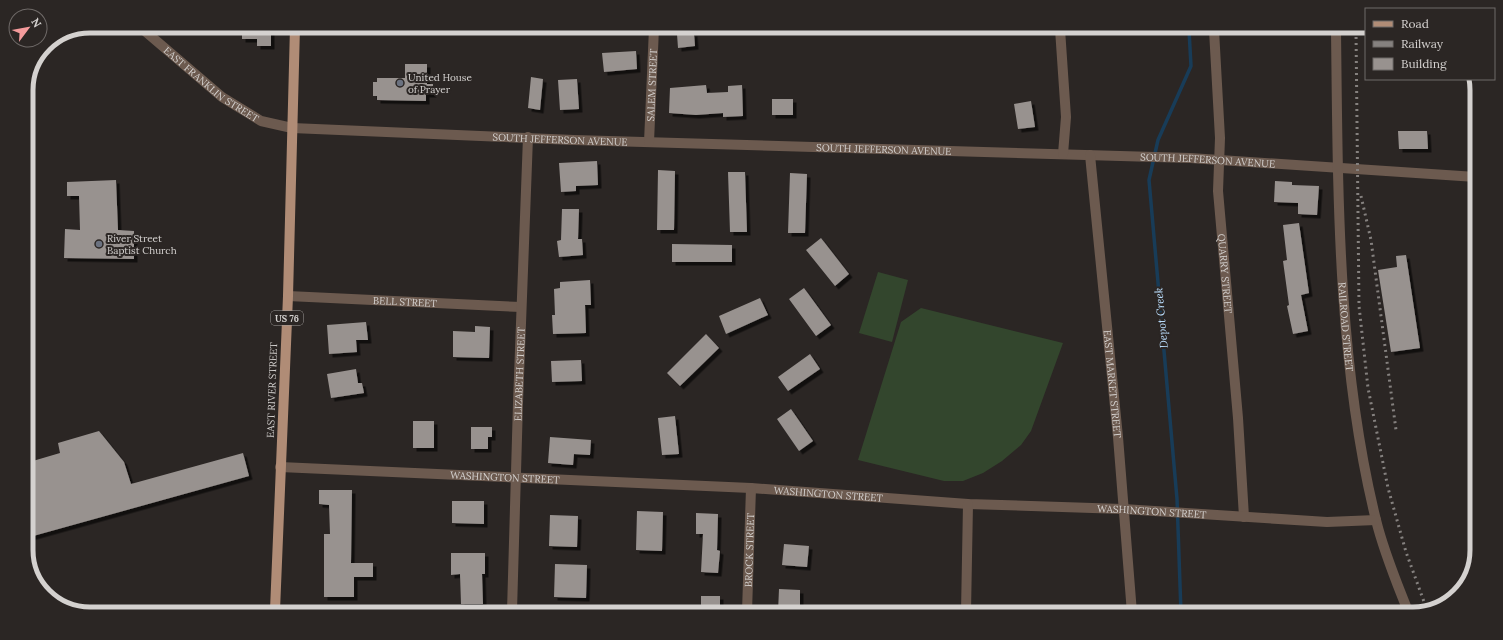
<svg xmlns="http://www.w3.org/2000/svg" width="1503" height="640" viewBox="0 0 1503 640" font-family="Lora,serif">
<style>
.pitch{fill:#33462d}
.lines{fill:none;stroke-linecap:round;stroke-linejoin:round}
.stream{stroke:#183c58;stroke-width:3.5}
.building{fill:#98928f;filter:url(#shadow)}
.minor{stroke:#6c5a4f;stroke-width:10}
.major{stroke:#b08c76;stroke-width:10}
.rail{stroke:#85817f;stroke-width:3;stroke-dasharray:2 4;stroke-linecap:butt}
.worship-dot{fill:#6b7280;stroke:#2b2624;stroke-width:1.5}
.labels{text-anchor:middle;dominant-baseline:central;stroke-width:4;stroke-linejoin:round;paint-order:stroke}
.shield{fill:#2b2624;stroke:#a19e9c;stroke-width:1}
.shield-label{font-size:9px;font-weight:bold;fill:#d4d1cf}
.poi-label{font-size:10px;fill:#d4d1cf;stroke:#2b2624;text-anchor:start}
.street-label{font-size:10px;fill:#d4d1cf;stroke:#2b2624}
.water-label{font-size:11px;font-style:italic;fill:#baddfc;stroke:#2b2624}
.rim{fill:none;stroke:#d4d1cf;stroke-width:5}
</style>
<defs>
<filter id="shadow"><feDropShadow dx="3.5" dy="3.5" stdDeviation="0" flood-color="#0009"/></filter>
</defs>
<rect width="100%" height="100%" fill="#2b2624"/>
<path class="pitch" d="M878,272L908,280L892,342L859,333Z
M921,308L1063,343L1031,431L1021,445L1002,461L983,473L963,481H944L858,460L901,322Z"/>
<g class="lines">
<path class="stream" d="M1181,613L1177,499L1149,180L1158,140L1191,66L1189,30"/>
</g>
<path class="building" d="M242,27H271V46H257V39H242Z
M694,33L695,46L678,48L677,34Z
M636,51L637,69L604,72L602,53Z
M405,64H427V84H433V94H426V101L377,100V96H373V82H377V78H405Z
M531,77L543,79L540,110L528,108Z
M577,79L579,109L560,110L558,80Z
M706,85L707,93L728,92V86L742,85L743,116L723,117V113L696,115L669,113L670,88Z
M772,99H793V115H772Z
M1031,101L1035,127L1018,129L1014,104Z
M1398,131H1427L1428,149H1399Z
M597,161L598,185L576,186V191L561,192L559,163Z
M658,170L675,171L674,230H657Z
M728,172H745L747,232H730Z
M790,173L807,174L805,233H788Z
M116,180L118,230L134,231V259L64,258L65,229L80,230L79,196H67V182Z
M1275,181L1292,182V185L1319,186L1317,215L1298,214V203L1274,202Z
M562,209H579L578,239H582L583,255L559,257L557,241L561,240Z
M1299,223L1309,293L1301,295L1308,331L1293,334L1287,306L1289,305L1283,261L1287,260L1283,225Z
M821,238L849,274L835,286L806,250Z
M672,244L732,245V262H672Z
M1406,255L1420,348L1391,352L1378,270L1397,267L1396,256Z
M590,280L591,305H585L586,333L553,334L552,315H555L554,289L560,288V282Z
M804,288L831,325L816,336L789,299Z
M760,298L768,315L726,334L719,316Z
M366,322L368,340H356L357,352L329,354L327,325Z
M475,326L490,327L489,358L453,357V331L475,332Z
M706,334L719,348L680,386L667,373Z
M810,354L820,369L788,391L778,377Z
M581,360L582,381L552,382L551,361Z
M356,369L358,383H362L364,393L331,398L327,374Z
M791,409L813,441L799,451L777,419Z
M675,416L679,454L662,455L658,418Z
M413,421H434V448H413Z
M471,427H492V437H488V449H471Z
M99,431L124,462L131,484L243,453L249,476L26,538V463L60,453L58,443Z
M550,437L591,440L590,455L574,454L573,465L548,463Z
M319,490H352L351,563H373V577H354V597H324V534H330L329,505L319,504Z
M452,501H484V524L452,523Z
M637,511L663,512L662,551L636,550Z
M696,513L718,514L717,550L720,551L718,573L701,572L703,534H696Z
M550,515L578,516L577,547L549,546Z
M784,544L809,546L807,567L782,565Z
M451,553H485V574H482L483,604H461L460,574L451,575Z
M555,564L587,565L586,598L554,597Z
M779,589L800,590V612H778Z
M701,596H720V612L701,611Z"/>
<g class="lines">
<g class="minor">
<path id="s1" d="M139,26L222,97L261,121L292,128L574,140L1190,158L1476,177"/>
<path d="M1060,29L1066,117L1063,154"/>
<path id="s2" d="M1214,30L1220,138L1218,191L1238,418L1244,517"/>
<path id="s3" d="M1336,30C1338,192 1337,363 1376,520C1384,553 1397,583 1409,614"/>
<path id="s4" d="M649,142L654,28"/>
<path id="s5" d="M1090,155L1118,437L1132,613"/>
<path id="s6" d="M288,296L521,307"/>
<path id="s7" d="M280,467L751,488L968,504L1123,509L1327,522L1376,520"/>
<path id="s8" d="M512,611L518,403L528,137"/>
<path id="s9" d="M747,612L751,488"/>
<path d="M966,612L968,504"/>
</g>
<path class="major" d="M275,610L288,296L295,27"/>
<path class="rail" d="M1356,31L1359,306L1368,388L1388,488L1406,552L1427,610
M1361,196L1371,240L1396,430"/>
</g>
<g class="worship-dot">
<circle cx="400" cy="83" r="4"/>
<circle cx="99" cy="244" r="4"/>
</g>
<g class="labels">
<rect class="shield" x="271" y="311" width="32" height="14" rx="3"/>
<g class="shield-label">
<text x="287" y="318">US 76</text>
</g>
<g class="poi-label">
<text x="408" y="77">United House<tspan x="408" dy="12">of Prayer</tspan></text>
<text x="107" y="238">River Street<tspan x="107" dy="12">Baptist Church</tspan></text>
</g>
<g class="street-label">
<text stroke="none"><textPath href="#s1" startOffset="93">EAST FRANKLIN STREET</textPath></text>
<text stroke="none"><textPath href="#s4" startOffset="57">SALEM STREET</textPath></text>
<text stroke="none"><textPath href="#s1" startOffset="455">SOUTH JEFFERSON AVENUE</textPath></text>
<text stroke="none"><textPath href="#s1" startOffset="779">SOUTH JEFFERSON AVENUE</textPath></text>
<text stroke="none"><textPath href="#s1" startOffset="1103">SOUTH JEFFERSON AVENUE</textPath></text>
<text stroke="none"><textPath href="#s2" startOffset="244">QUARRY STREET</textPath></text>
<text stroke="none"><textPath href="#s6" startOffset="117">BELL STREET</textPath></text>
<text stroke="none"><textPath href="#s3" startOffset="297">RAILROAD STREET</textPath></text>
<text stroke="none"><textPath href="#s8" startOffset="237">ELIZABETH STREET</textPath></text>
<text stroke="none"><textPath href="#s5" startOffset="230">EAST MARKET STREET</textPath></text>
<text transform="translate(272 390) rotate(-88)">EAST RIVER STREET</text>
<text stroke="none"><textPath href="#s7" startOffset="225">WASHINGTON STREET</textPath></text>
<text stroke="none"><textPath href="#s7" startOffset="549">WASHINGTON STREET</textPath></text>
<text stroke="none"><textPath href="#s7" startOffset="873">WASHINGTON STREET</textPath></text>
<text stroke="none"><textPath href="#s9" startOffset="62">BROCK STREET</textPath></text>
</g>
<g class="water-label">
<text transform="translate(1161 318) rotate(-95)">Depot Creek</text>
</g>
</g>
<path d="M0 0H1503V640H0ZM90 33H1413A57 57 0 0 1 1470 90V550A57 57 0 0 1 1413 607H90A57 57 0 0 1 33 550V90A57 57 0 0 1 90 33Z" fill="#2b2624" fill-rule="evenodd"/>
<path class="rim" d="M90 33H1413A57 57 0 0 1 1470 90V550A57 57 0 0 1 1413 607H90A57 57 0 0 1 33 550V90A57 57 0 0 1 90 33Z"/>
<rect x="1365" y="8" width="130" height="72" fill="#2b2624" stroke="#6f6a68"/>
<rect x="1373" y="21" width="20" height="6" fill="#b08c76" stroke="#6f6a68"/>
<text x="1401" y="28" font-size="12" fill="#d4d1cf">Road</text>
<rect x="1373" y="41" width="20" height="6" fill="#85817f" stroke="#6f6a68"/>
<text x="1401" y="48" font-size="12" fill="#d4d1cf">Railway</text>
<rect x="1373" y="58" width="20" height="12" fill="#98928f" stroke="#6f6a68"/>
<text x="1401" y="68" font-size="12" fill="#d4d1cf">Building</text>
<g transform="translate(28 28) rotate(58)"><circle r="19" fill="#2b2624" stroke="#6f6a68"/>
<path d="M0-3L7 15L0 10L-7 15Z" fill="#f59b9c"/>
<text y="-6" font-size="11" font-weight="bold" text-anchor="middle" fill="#d4d1cf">N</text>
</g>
</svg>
